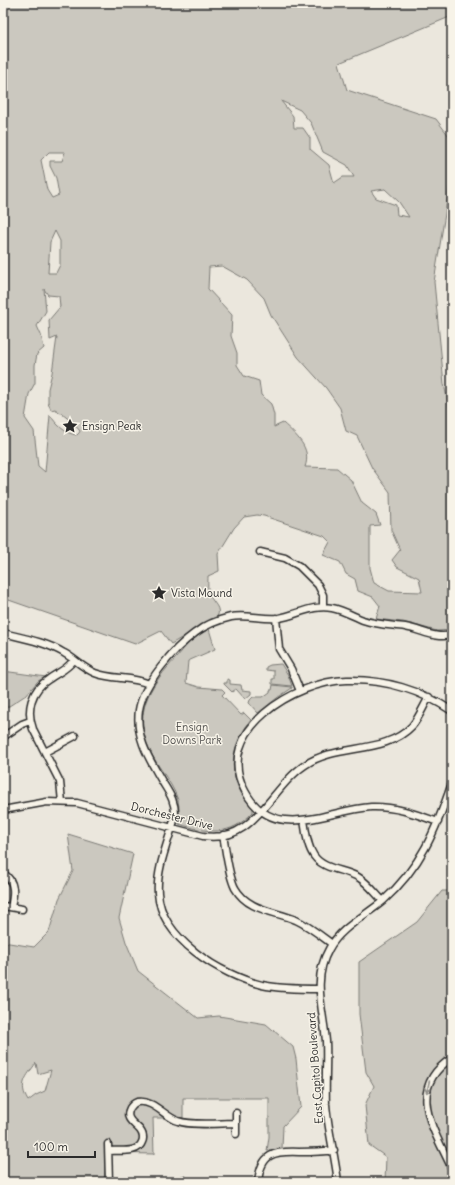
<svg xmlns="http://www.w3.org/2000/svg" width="455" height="1185" viewBox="0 0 455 1185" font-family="Delius,sans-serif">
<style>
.green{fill:#cbc8bf;stroke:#7b7a75;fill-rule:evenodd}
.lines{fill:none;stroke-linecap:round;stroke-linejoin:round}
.minor-casing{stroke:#2b2b2b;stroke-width:9}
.minor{stroke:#f7f3e8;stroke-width:6}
.oneway{stroke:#918f8a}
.labels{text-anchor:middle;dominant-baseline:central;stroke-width:3;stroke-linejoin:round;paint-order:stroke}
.poi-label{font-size:11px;fill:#2b2b2b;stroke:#f7f3e8;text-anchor:start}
.park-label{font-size:11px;fill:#535250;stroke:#f7f3e8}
.street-label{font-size:11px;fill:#2b2b2b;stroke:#f7f3e8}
</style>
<rect width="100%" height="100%" fill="#ebe7dd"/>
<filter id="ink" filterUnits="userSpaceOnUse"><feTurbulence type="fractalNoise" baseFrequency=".025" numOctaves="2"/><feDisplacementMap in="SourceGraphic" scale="8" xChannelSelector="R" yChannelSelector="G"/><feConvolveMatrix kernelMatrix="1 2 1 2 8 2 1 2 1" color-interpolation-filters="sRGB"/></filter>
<g filter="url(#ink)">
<path class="green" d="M3,3H452V16L339,63L347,90L436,119L452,140V170L434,282L444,384L452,421V630L437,631L403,622L376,619L380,606L373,597L358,591L355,579L346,574L340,562L323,555L330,542L324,536L264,516L257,515L244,517L234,528L218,554L219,571L208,576C208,582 207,591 210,596C213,603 222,608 217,617L171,644L161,631L135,644L3,598ZM281,101L300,110L311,123L323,152L347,165L354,177H343L334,183L329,165L310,149V138L303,128H294L293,116ZM49,152H65L62,161H50V166L56,178L59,195L52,198L47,190L41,160ZM385,189L399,202L409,217L397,215L396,205L376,198L371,191ZM55,231L60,241V265L56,273H48L50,242ZM222,266L247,280L264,298L271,315L298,357L326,388L340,408L346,431L357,436L372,468L390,492L391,530L400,550L392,560L397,567L419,578L422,592L389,591L374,583L370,568V526L380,525L376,514L362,503L351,480L337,468L305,467C312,448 296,435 283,423L274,427V415L271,404L261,395L259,381L244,376L237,365V353L231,336L232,315L208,289L209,267ZM44,289L48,295L59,296L60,307L49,320L50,340L57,337L52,373L48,389V402L51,410L55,409C64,415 73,422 80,431L79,433L77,435C65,434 56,424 50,415L45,472L38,466L34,431L25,418L29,394L35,383V365L37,354L44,348L41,335L37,326L46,311Z
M209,629L215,649L188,661L186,683L199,687L222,689L225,692L222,695L241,715L244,713L251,720C227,750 227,780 253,809V812C230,837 209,833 179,824C178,817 180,808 178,800C171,779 153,763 146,741C135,707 153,683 175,659C181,653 185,646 191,641C196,636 203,633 209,629Z
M281,664L288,675L292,686L272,684V679H274V671L266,670V667L270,665Z
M3,671L46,677L38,681L26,695L3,710Z
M227,679L230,680V684L241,685L242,690L251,691V694L245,699L236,689L232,692L224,684V683H227Z
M273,685L292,687V688L277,698L258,713L249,703L250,700L253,697H263L270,692V690H272Z
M68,834L133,854L119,918L126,942L138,971L198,1018L219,1016L266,1024L293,1047L296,1059L301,1107L283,1126L282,1148L267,1151L269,1137V1098H183V1118H153L154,1154L106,1153L104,1182H3V942L34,947L49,932L59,899L73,871ZM36,1063L38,1074L51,1070L45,1091L36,1095L28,1101C18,1084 26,1077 36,1063Z
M442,891H452V1182H385L386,1157L369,1145L365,1105L374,1086L366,1072L359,1014V962L417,922Z"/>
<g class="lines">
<defs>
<path id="minor" d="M260,552L285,558L299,566L318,585L323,595V607
M276,618L279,649L291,669L300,691
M3,633C23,638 46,642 64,653C75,659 83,668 95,673C113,680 131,676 149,684
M3,737L22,724L30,721
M45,752L75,736
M62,802L60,782L33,729C26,710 31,690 49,679C60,671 65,671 74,660
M3,810L47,802L77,803L203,836C255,844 269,789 305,765C337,743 385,755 412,726C419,718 423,707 429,697
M304,820C306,832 307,846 314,856C324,870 344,869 358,877C368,883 375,893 383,901
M438,822C416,814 395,806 371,807C327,810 273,844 245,791C212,731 296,681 347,680C384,679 421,690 452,711
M223,835C226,851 228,874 235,888C248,911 275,911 296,920C309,926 320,935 332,944
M3,873C16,882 14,894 11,907
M3,906L22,909
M319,989C300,989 281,989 262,985C221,975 161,939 158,893C156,869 169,840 175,817C176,803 170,794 163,783C150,760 135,738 139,710C143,684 174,648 195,633C205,625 218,620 231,617C247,614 263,620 279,618C297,615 313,604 332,608C343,610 353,616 363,620C377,625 391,625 405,627C423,630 433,639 452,635
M452,1058C404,1089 435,1131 452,1169
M236,1134V1113
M108,1144L109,1182
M109,1151C119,1150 138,1154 142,1142C144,1138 143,1134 140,1130C134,1123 124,1119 130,1108C132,1105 134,1103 137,1102C153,1099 165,1117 178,1121C192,1126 220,1123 236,1123
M183,1180V1182
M258,1182C261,1153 274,1151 299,1152C311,1152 322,1152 334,1150
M338,1182C335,1156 328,1130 326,1104C325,1083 327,1062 326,1041C323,1009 312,979 329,949C340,928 365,916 383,901C421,867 436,830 452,783"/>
</defs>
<use href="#minor" class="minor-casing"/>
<use href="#minor" class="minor"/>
</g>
<defs><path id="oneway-shaft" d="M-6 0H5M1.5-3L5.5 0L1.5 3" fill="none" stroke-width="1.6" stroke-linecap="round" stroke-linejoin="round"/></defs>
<use class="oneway" href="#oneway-shaft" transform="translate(428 1087) rotate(103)"/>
</g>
<defs>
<symbol id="sight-bare" viewBox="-9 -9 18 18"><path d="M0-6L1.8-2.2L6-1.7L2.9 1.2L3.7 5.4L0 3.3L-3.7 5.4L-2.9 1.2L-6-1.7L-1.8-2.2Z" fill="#2b2b2b" stroke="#f7f3e8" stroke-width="2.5" paint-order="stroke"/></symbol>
</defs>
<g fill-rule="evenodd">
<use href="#sight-bare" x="59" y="415" width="22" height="22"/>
<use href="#sight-bare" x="148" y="582" width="22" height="22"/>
</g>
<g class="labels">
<g class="poi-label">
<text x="82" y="426">Ensign Peak</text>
<text x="171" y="593">Vista Mound</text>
</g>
<g class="park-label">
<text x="192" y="727">Ensign<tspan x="192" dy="13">Downs Park</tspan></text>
</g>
<g class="street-label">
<text transform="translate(172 816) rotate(14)">Dorchester Drive</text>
<text transform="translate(315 1068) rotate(-94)">East Capitol Boulevard</text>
</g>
</g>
<rect width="455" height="1185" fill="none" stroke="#f7f3e8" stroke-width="16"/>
<rect x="8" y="8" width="439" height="1169" fill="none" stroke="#2b2b2b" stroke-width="1.5" filter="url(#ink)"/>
<path d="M28 1151v6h67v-6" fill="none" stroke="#2b2b2b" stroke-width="2"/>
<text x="34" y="1151" font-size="12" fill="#2b2b2b" stroke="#f7f3e8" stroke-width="3" paint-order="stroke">100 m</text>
</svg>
